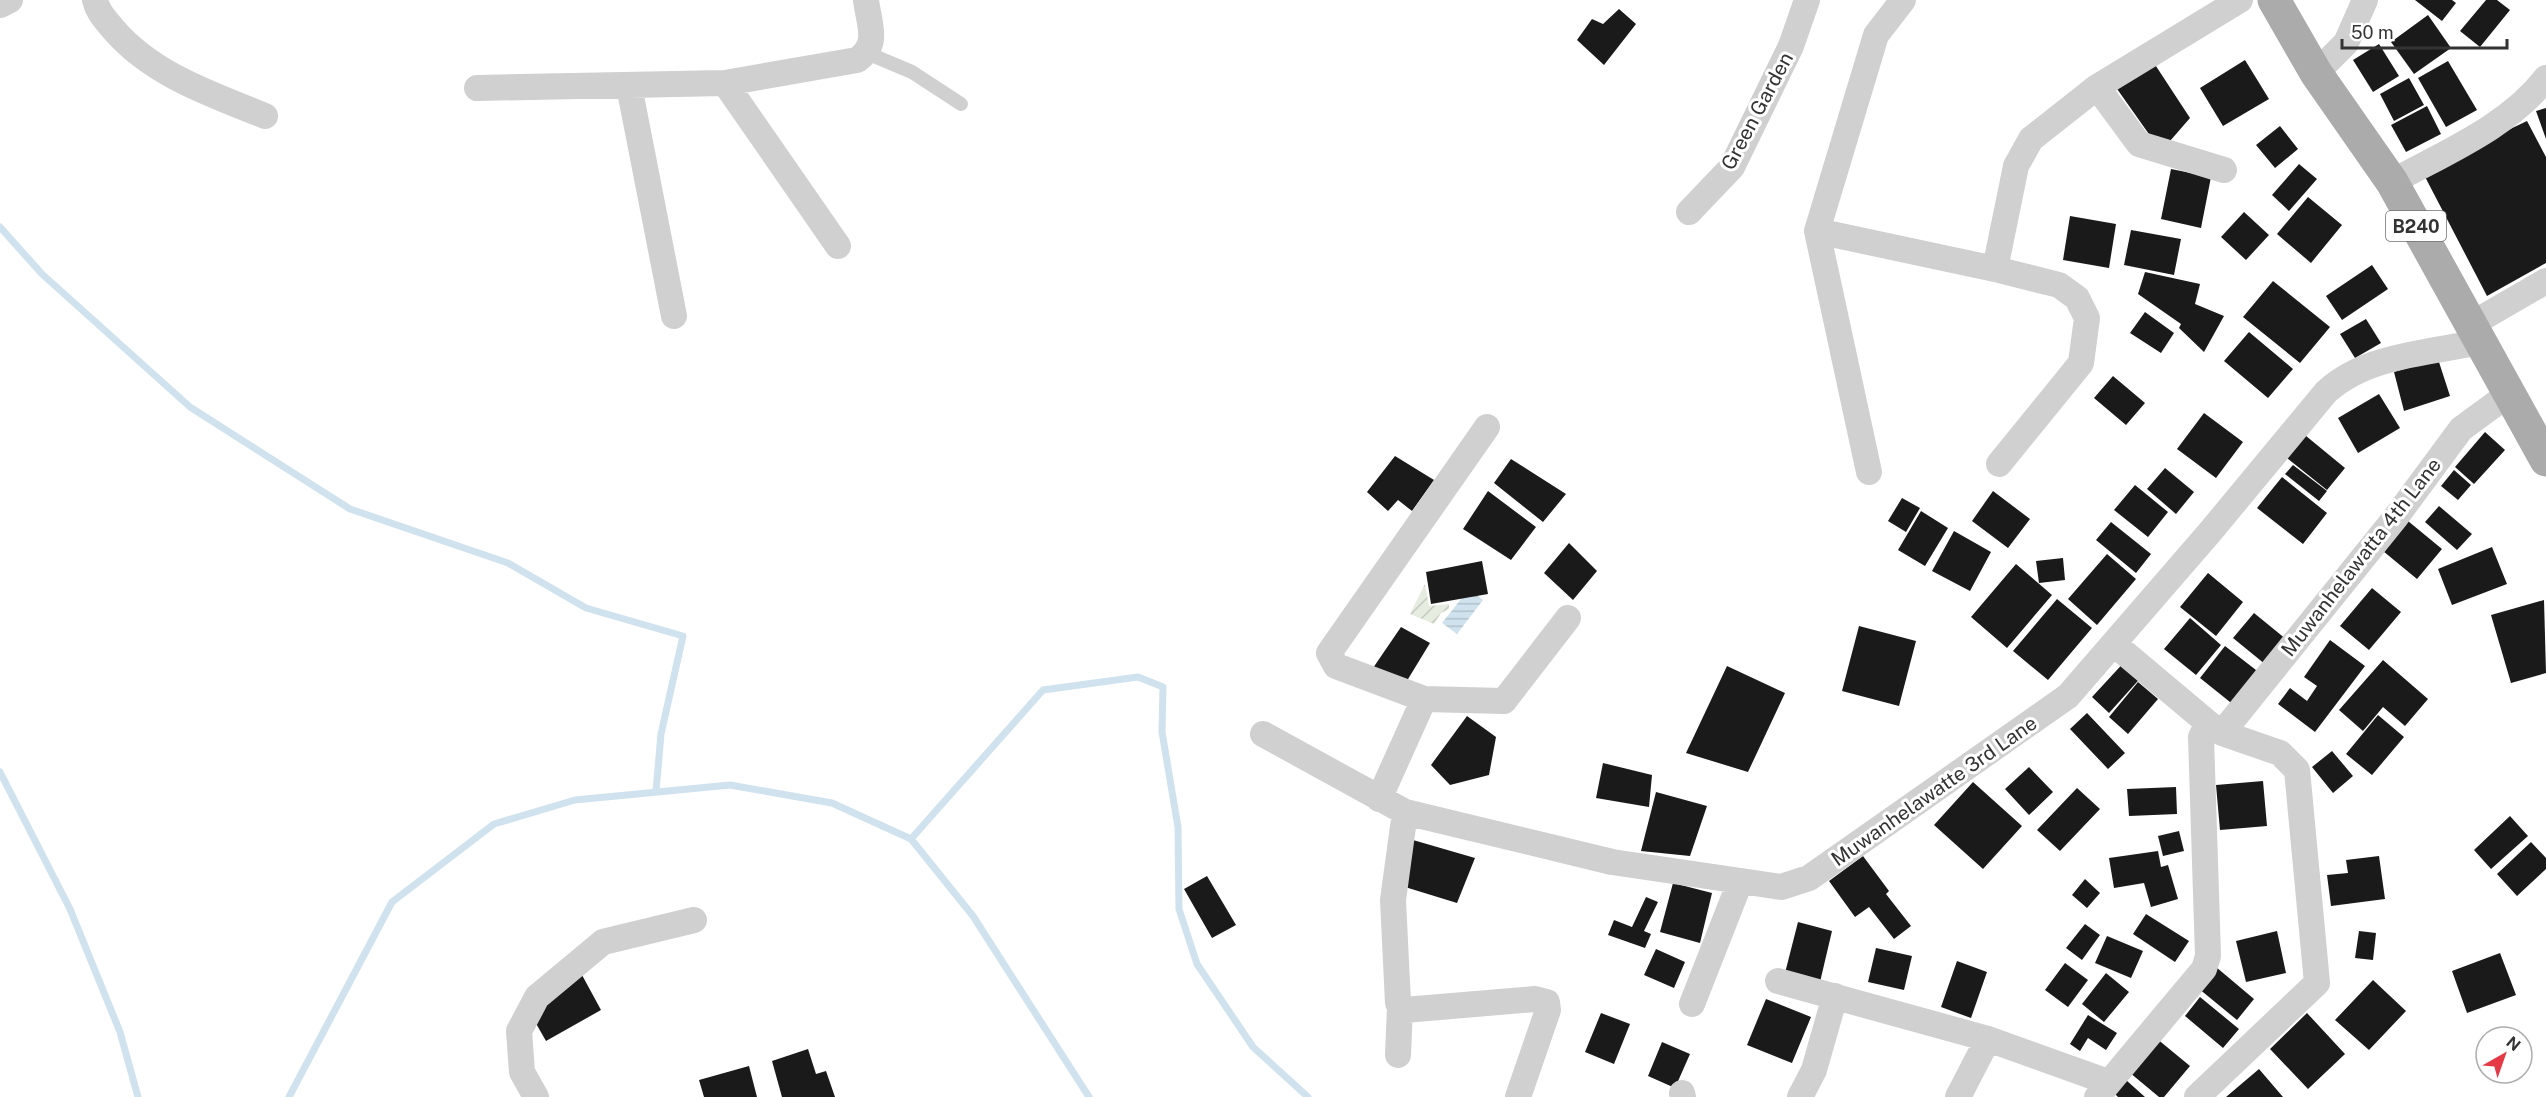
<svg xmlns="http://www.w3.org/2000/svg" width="2546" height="1097" viewBox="0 0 2546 1097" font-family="'Public Sans',sans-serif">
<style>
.garden{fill:url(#garden-furrows)}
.water{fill:url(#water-rules)}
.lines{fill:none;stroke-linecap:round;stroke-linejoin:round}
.stream{stroke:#cfe2ee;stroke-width:7}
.building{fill:#1a1a1a}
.lane{stroke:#d0d0d0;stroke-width:14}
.street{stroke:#d0d0d0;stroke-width:26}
.primary{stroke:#ababab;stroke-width:33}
.labels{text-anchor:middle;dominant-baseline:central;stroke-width:6;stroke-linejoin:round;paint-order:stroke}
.shield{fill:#fff;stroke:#707070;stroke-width:1.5}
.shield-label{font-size:18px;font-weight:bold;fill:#333}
.street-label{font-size:20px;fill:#333;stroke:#fff}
</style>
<defs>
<pattern id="garden-furrows" width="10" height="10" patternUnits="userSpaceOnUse" patternTransform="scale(1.5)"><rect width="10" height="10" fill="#e6ecdf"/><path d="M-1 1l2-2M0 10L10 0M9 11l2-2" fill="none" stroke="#c6cbc0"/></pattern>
<pattern id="water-rules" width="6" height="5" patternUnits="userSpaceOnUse" patternTransform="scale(1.5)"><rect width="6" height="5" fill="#cfe2ee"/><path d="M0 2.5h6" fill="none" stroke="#b2c2cd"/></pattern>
</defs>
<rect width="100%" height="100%" fill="#fff"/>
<path class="garden" d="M1425,584L1429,606L1449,604V609L1441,613L1434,624L1410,614Z"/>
<path class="water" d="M1469,589L1483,600L1457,634L1442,623Z"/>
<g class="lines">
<path class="stream" d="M0,227L42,274L190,407L350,509L508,563L586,608L683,636L661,734L656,791
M0,772L70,909L120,1032L138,1097
M911,839L1043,690L1138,677L1163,687L1162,732L1178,827L1179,909L1197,964L1253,1047L1308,1097
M289,1097L392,902L494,824L575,800L730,785L832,803L911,839L973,916L1089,1097"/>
</g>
<path class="building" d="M2415,0H2452L2456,3L2442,21Z
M2486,0H2497L2510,10L2480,47L2460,31Z
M1619,9L1636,24L1604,65L1577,40L1592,19L1603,24Z
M2428,15L2451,48L2414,74L2391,42Z
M2379,44L2399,76L2373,92L2353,60Z
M2152,60L2190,118L2170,141L2151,137L2115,86Z
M2245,60L2269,99L2223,126L2200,88Z
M2448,61L2477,110L2446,127L2418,78Z
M2409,78L2424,105L2394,121L2380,94Z
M2427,106L2441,134L2406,152L2391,125Z
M2546,108V139L2536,111Z
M2527,121L2546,157V263L2487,296L2422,171Z
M2280,126L2298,149L2275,168L2256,145Z
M2299,164L2317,179L2289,211L2272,195Z
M2171,169L2211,177L2201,228L2161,219Z
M2308,197L2342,225L2311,263L2277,234Z
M2244,212L2269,235L2246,260L2221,237Z
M2070,216L2116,224L2109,268L2063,260Z
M2131,230L2181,239L2174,275L2124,265Z
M2372,265L2388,289L2342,320L2326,296Z
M2145,272L2200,284L2195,304L2224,316L2204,352L2179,328L2181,324L2138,294Z
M2273,281L2330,327L2300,363L2243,317Z
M2145,312L2174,333L2161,353L2130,333Z
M2366,319L2381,343L2355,358L2340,334Z
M2249,332L2293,369L2268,398L2224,361Z
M2438,359L2450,396L2404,411L2394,372Z
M2113,376L2145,403L2126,425L2094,398Z
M2379,394L2400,428L2358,453L2338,418Z
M2204,413L2243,442L2216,478L2177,449Z
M2300,431L2345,468L2327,490L2282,454Z
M2485,432L2505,450L2474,484L2455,467Z
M1395,456L1434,480L1412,511L1398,500L1388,511L1367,492Z
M1511,459L1566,494L1543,522L1494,483Z
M2293,465L2327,491L2319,501L2285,474Z
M2165,468L2194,492L2176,514L2147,489Z
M2454,470L2471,485L2458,500L2441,486Z
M2282,477L2327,513L2303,544L2257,508Z
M2135,485L2168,512L2148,537L2114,510Z
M1488,491L1536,527L1511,560L1463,529Z
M1993,491L2030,519L2008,548L1972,521Z
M1902,498L1920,508L1906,532L1888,521Z
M2439,506L2472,534L2457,550L2425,522Z
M1921,511L1948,528L1925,566L1898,550Z
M2408,521L2442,549L2417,579L2383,551Z
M2111,522L2151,554L2136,573L2096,540Z
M1954,531L1991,552L1970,591L1932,571Z
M1569,543L1597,571L1573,600L1544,573Z
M2492,547L2507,584L2452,605L2438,569Z
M2107,554L2136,579L2097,625L2068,599Z
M2063,558L2065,580L2039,583L2036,561Z
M1482,561L1488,594L1431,604L1426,572Z
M2016,564L2052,595L2007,648L1971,617Z
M2208,573L2243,602L2216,636L2180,607Z
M2372,588L2401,612L2369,650L2340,626Z
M2057,599L2092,628L2048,680L2013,651Z
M2544,600L2546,673L2511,683L2491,615Z
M2254,613L2292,644L2271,669L2233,638Z
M2190,618L2221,645L2196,675L2164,649Z
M1859,626L1916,641L1899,706L1842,691Z
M1401,627L1430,643L1405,684L1373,668Z
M2330,640L2365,666L2315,732L2278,704L2290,688L2307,701L2317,686L2304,677Z
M2225,646L2265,677L2240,710L2200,678Z
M2128,658L2145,673L2109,713L2092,697Z
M2383,660L2428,699L2405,726L2383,707L2363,731L2339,710Z
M1727,666L1785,693L1748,772L1686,753Z
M2138,682L2158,699L2128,734L2109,717Z
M2087,713L2125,753L2108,769L2070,729Z
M2378,715L2404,737L2372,775L2346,754Z
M1467,716L1496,737L1489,775L1450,785L1431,765Z
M2332,751L2353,776L2333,793L2312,767Z
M1603,763L1652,775L1649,807L1596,798Z
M2029,767L2053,792L2029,815L2005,789Z
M2263,781L2267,826L2220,830L2216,785Z
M1973,782L2022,826L1983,869L1934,825Z
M2176,787L2177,814L2129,816L2127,789Z
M2077,788L2100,809L2060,851L2037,830Z
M1656,792L1707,806L1690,856L1641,851Z
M2510,816L2528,836L2491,869L2474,850Z
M2179,831L2184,851L2163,856L2158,836Z
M1413,840L1475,858L1457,903L1405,887Z
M2531,842L2546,858V869L2517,896L2497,874Z
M2158,851L2161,867L2168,865L2178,899L2151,907L2144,883L2114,888L2109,858Z
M1863,856L1889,891L1886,894L1911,926L1894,939L1869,907L1855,917L1829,881Z
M2379,856L2385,899L2331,906L2327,875L2348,873L2346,860Z
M1207,876L1236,925L1212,938L1184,889Z
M2085,879L2100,893L2087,908L2072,895Z
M1673,883L1712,893L1700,943L1660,932Z
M1646,897L1658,902L1644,931L1651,934L1645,948L1608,935L1614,920L1632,927Z
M2146,914L2189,941L2175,962L2133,934Z
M1798,922L1832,931L1820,982L1785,973Z
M2085,924L2100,935L2082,960L2066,948Z
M2277,931L2286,973L2246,982L2236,941Z
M2359,931L2376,933L2373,960L2355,958Z
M2107,936L2143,951L2131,978L2095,963Z
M1876,948L1912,956L1904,990L1868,982Z
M1656,949L1685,962L1674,988L1644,975Z
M2500,953L2516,995L2467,1013L2452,971Z
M1957,961L1987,972L1971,1018L1941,1007Z
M2065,963L2088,980L2068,1007L2045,990Z
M2216,967L2254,999L2237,1020L2198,988Z
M2106,973L2129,992L2104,1022L2082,1004Z
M582,975L601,1010L546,1041L526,1006Z
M2373,980L2406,1011L2369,1050L2335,1020Z
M2200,997L2239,1029L2223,1048L2185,1016Z
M1766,999L1811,1017L1792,1063L1747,1045Z
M1601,1013L1630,1024L1614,1064L1585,1052Z
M2307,1013L2345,1054L2308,1089L2270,1049Z
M2088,1015L2117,1033L2106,1050L2088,1038L2080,1051L2070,1044Z
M2156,1038L2190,1066L2164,1097H2159L2129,1072Z
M1662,1042L1690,1054L1675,1088L1648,1076Z
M808,1049L816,1074L826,1071L835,1097H782L772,1061Z
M749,1066L757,1097H704L699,1080Z
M2259,1069L2283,1097H2226Z
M2126,1080L2145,1097H2118L2114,1093Z"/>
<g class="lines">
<path class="lane" d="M867,53L912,72L961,104"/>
<path class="street" d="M95,0C98,13 106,20 114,30C153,75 211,94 265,116
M0,5L10,0
M2316,73L2346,43L2365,0
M725,83L838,246
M629,86L674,316
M2097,87L2139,144L2224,170
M477,88L725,83L857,60C880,44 869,25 866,0
M2392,182C2446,152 2508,127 2546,78
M1689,212L1732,167L1791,46L1807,0
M1817,231L1995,269L2016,166L2031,139L2097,87L2240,0
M1995,269L2059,285L2077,298L2087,318L2081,363L1999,464
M2470,325L2546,281
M1869,472L1817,231L1876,35L1903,0
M2114,644L2208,723L2222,733L2280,753L2297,770L2317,983L2197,1097
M1424,699L1504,701L1568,618
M2222,733L2396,517L2461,429L2510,393
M1263,734L1405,812L1612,862L1781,887L1809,878L2068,696L2210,532L2326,392C2366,355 2428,353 2480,342
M1379,799L1424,699L1336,666L1329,653L1487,427
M1405,812L1393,900L1398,1003L1404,1010L1535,999L1547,1002L1548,1010L1518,1097
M1778,981L1988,1039L2108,1082
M1692,1004L1740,882
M1398,1055L1400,1007
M1682,1093L1683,1097
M536,1097L522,1072L519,1031L537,997L603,942L694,920
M1800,1097L1814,1070L1835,996
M1958,1097L1988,1039
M2097,1097L2204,969L2208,956L2201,737L2208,723"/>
<path class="primary" d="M2274,0L2316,73L2392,182L2546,460"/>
</g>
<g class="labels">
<rect class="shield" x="2386" y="211" width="60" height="30" rx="4.5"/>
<g class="shield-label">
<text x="2416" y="226">B240</text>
</g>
<g class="street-label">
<text transform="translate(1757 111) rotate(-62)">Green Garden</text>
<text transform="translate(2361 557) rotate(-52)">Muwanhelawatta 4th Lane</text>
<text transform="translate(1934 791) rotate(-35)">Muwanhelawatte 3rd Lane</text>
</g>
</g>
<g transform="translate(2504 1055) rotate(40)"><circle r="28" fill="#ffffff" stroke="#adadad" stroke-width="1.5"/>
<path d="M0-4.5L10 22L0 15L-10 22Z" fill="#e63946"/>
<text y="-9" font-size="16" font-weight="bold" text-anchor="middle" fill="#333333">N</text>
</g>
<path d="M2342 39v9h165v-9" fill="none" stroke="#333333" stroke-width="3"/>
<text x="2351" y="39" font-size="18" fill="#333333" stroke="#ffffff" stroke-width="4.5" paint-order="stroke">50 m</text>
</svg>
